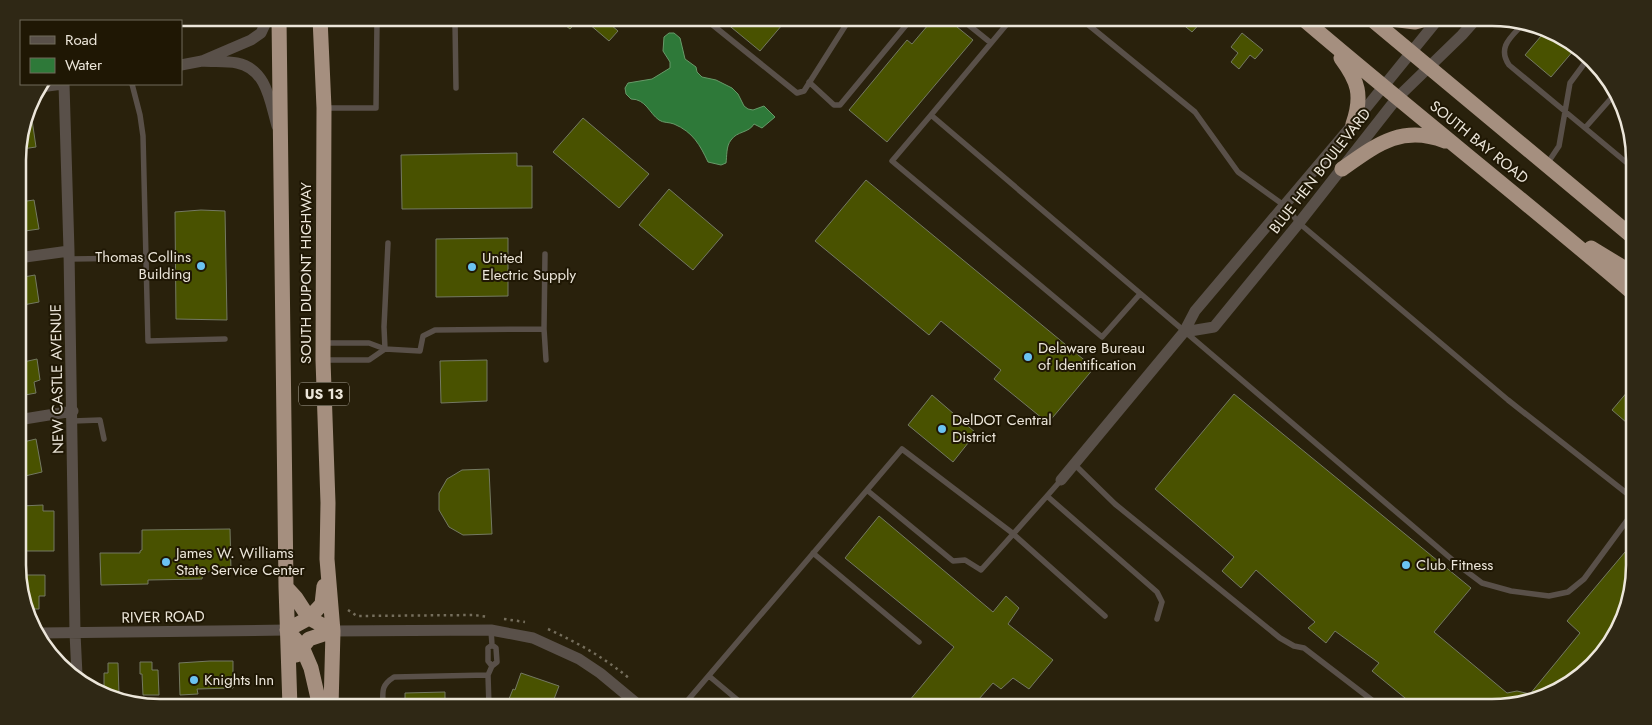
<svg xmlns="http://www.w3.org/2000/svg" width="1652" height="725" viewBox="0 0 1652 725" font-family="Jost,sans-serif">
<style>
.water{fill:#2e7939;stroke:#679a69}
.building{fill:#495200;stroke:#747962}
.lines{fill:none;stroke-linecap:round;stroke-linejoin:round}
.path{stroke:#756e5c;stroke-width:2.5;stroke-dasharray:2.5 4;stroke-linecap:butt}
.lane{stroke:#595049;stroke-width:5.5}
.street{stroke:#595049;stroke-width:11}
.highway{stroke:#a58f7f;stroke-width:15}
.poi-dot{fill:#6bc3f2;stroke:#1f1704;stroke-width:2}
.labels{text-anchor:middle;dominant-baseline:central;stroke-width:4;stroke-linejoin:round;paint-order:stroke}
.shield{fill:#1f1704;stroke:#aea89a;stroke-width:1}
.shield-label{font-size:14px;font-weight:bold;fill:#ece6da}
.street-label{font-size:15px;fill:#ece6da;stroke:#1f1704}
.poi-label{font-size:15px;fill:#ece6da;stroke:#1f1704;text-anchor:start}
.rim{fill:none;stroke:#ece6da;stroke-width:2.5}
</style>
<rect width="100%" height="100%" fill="#29210c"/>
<path class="water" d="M669,33H674L680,38L685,59L696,67L697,72L702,77L716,80L732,88L738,94L744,106L748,109L753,110L764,106L775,117L762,128L754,124C749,133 737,131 731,140C726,146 727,156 726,163L721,165L708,162C700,145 693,132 674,124C669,122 663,123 659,120C649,113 646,99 631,99L626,94L625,88L628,83L652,79L670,68V62L663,51L664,37Z"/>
<path class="building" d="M556,18H580L570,29Z
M582,18H603L618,31L609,41Z
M720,18H788L760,51Z
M934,18H946L973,40L887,142L849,110L907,40L912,44Z
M1175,18H1205L1192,32Z
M1547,29L1574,50L1551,77L1525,55Z
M1242,33L1263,50L1255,59L1250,55L1239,69L1231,62L1238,53L1231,47Z
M30,106L36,147L22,149L21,140Z
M583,118L649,174L619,208L553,152Z
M517,153V166H532V208L402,209L401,155Z
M866,180L1094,368L1048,423L994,379L1001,370L941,321L929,335L815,241Z
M669,189L723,235L693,270L639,225Z
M34,200L39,229L18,232V206H21L20,202Z
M201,210L225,211L227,320L176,319L175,212Z
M508,238V296L436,297V239Z
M35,275L39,302L18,306V278Z
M37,359L40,380L34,382L36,393L25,395L19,363Z
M487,360V401L441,403L440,361Z
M1634,384V429L1612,410Z
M1234,394L1471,588L1434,632L1507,693L1517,691L1530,694L1580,633L1567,621L1625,552L1634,554V565L1624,619L1571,683L1500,707H1416L1372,671L1379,663L1335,631L1326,643L1308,628L1315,622L1256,570L1241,588L1222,571L1234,557L1155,489Z
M932,395L976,433L953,462L908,425Z
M36,439L42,472L25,476L19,443Z
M489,469L492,534L463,535L449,527L439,510V493L447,479L462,470Z
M43,505V511H54V551H22L21,506Z
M879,516L993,612L1006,596L1019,608L1008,624L1053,660L1029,689L1013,678L1001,689L993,683L972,707H904L954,647L845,558Z
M230,529L231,571L203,572L202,579L148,580V584L101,585L100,553H140V551L142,550V530Z
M26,575H45V596H39V609H30L27,602Z
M210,661H233V688L197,689L198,694L180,695L179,663Z
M140,662H152V670H158L159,695H143L142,674H140Z
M108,663H118L119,695H104V673H108Z
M521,673L559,686L551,707H518L507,704L513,689L515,690Z
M445,692V707H405V693Z"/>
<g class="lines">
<path class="path" d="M348,610L357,616L474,615L489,617
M504,619L525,622
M548,629C578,643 605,658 630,679"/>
<path class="lane" d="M704,18L797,93L804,91L849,20
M960,18L991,43
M1012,18L931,115L1462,568L1482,583L1511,591L1549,596L1568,592L1584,579L1634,511
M1080,18L1195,112L1238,172L1285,206L1299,223L1508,400L1634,499
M163,21L166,18
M1523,24C1511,37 1497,47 1509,65L1585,128L1614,95
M809,82L834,105H840L912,18
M132,84L140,115L143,136L148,341L225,339
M326,108H376L377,22H455L456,88
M931,115L892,161L1102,337L1140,294
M1585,128L1633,168
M1547,164L1559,146L1570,83L1587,60
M388,243L384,327L385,349L420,351L423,336L435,330L544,329L546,360
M70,259L147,258
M544,329L545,254
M324,343H369L385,349L369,360H325
M73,421L100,420L104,439
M1074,464L1115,504L1280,638L1294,646L1304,648L1381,707
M1061,480L1047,496L1157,592L1162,602L1157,619
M868,491L953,561L965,560L981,570L1047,496
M813,553L919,642
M491,630L492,645L488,648V661L492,666L497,662L496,648L492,645
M709,676L746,707
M383,707C383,692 380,686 394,677L488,675
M489,707L488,675L492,666
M682,707L902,449L1011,532L1105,616"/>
<path class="street" d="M202,61C213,62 226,61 237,63C267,69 270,102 277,126
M181,65L202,61L251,40L261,33L268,18
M64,84L69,251L75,633L77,675
M40,87L63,84
M18,258L69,251
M1184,332L1214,327L1299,223L1397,98L1462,35L1477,18
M18,420L73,411
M1061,480L1184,332L1195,311L1353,124L1439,18
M333,631L491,630L533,638L579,659L600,673L641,707
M40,633L287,630"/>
<path class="highway" d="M279,18L286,587L290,707
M320,18L324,108L323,360L328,503L327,559L333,631L331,707
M1302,18C1411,111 1524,200 1634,294
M1370,18L1634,238
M1383,18L1415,22L1430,18
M1341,58C1358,81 1363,95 1353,124
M1342,169C1376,145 1402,124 1445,141
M1591,248L1634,274
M286,587L296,598L309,618L333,631
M296,655L309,639L333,631
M320,707L311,668L302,647L287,630L309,618L322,604L324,586"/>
</g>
<g class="poi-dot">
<circle cx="201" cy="266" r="5"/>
<circle cx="472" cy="267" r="5"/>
<circle cx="1028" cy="357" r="5"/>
<circle cx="942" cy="429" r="5"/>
<circle cx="166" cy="562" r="5"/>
<circle cx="1406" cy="565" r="5"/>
<circle cx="194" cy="680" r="5"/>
</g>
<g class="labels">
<rect class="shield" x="299" y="382.5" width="50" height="23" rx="4"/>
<g class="shield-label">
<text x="324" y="394">US 13</text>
</g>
<g class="street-label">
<text transform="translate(1479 142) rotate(39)">SOUTH BAY ROAD</text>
<text transform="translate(1320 171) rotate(-52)">BLUE HEN BOULEVARD</text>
<text transform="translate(306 273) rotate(-90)">SOUTH DUPONT HIGHWAY</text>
<text transform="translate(57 379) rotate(-91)">NEW CASTLE AVENUE</text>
<text transform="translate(163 617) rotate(-1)">RIVER ROAD</text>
</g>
<g class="poi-label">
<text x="191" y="257" text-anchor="end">Thomas Collins<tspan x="191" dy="17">Building</tspan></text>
<text x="482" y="258">United<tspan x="482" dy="17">Electric Supply</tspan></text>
<text x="1038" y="348">Delaware Bureau<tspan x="1038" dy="17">of Identification</tspan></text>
<text x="952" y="420">DelDOT Central<tspan x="952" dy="17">District</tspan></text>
<text x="176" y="553">James W. Williams<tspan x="176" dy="17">State Service Center</tspan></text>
<text x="1416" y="565">Club Fitness</text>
<text x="204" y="680">Knights Inn</text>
</g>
</g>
<path d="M0 0H1652V725H0ZM160 26H1492A134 134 0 0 1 1626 160V565A134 134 0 0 1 1492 699H160A134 134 0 0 1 26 565V160A134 134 0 0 1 160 26Z" fill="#2f2815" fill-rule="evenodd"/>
<path class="rim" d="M160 26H1492A134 134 0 0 1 1626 160V565A134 134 0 0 1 1492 699H160A134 134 0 0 1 26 565V160A134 134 0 0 1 160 26Z"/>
<rect x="20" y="20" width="162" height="65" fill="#1f1704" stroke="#716a5a"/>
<rect x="30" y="36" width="25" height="8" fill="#595049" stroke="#716a5a"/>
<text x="65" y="45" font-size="15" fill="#ece6da">Road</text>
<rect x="30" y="58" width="25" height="15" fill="#2e7939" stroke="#716a5a"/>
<text x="65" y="70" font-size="15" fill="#ece6da">Water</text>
</svg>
